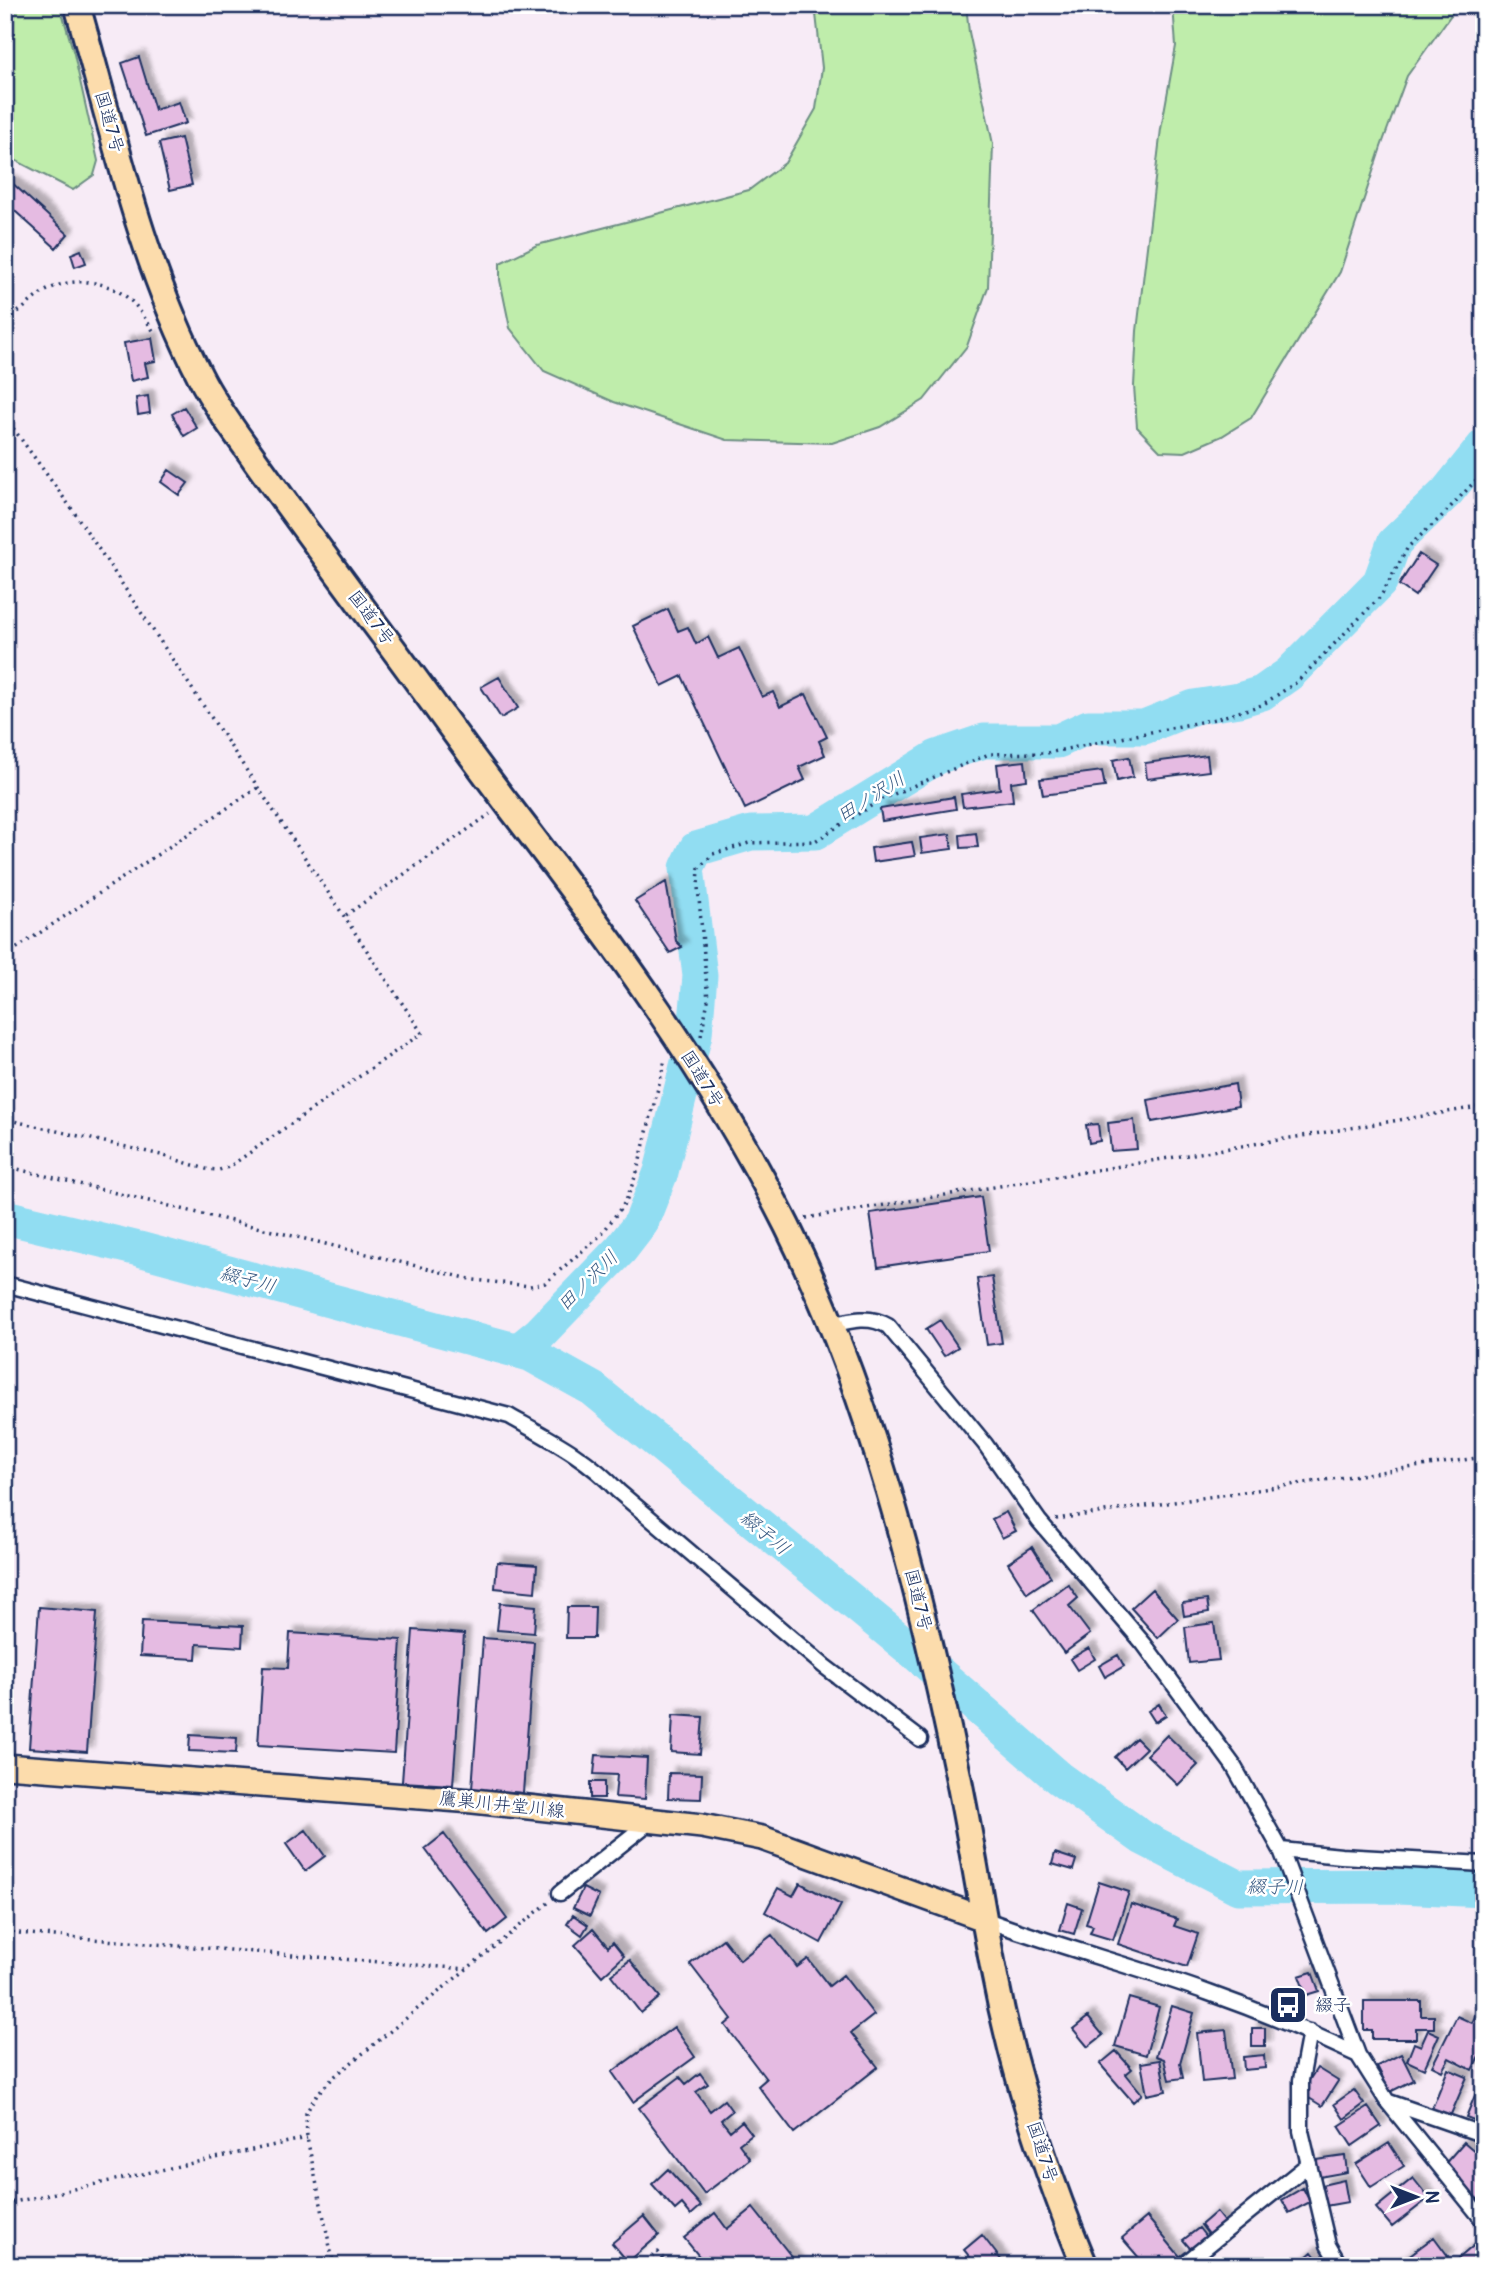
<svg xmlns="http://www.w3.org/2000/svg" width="1489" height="2271" viewBox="0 0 1489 2271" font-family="Pangolin,'Klee One',sans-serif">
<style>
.green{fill:#bfedab;stroke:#6d8e84;stroke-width:2}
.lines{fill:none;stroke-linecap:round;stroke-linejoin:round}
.river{stroke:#91ddf2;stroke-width:35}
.building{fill:#e5bbe2;stroke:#1b2f5e;stroke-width:2;filter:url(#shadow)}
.minor-casing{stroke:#1b2f5e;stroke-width:19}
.primary-casing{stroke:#1b2f5e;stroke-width:28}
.trunk-casing{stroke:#1b2f5e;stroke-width:30}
.path{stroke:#1b2f5e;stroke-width:3.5;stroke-dasharray:2 5;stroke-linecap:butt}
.minor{stroke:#fff;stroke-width:14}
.primary{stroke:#fcdcac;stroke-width:23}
.trunk{stroke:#fcdcac;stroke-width:24}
.labels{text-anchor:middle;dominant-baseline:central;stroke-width:5;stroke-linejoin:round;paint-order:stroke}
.street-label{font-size:18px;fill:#1b2f5e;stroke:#fff}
.poi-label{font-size:18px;fill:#1b2f5e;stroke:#fff;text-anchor:start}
.water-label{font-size:19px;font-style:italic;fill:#385a83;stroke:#fff}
</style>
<defs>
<filter id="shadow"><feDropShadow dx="6" dy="-6" stdDeviation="2" flood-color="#0004"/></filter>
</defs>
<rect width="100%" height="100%" fill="#f7ebf6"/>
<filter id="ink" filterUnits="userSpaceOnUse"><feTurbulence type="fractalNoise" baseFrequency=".0143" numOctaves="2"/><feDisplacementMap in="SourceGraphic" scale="14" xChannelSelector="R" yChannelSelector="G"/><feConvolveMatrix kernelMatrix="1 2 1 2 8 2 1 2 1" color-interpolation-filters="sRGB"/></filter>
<g filter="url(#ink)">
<path class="green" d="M5,5H60L74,54L98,161L94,175L73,190L5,155Z
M815,5H966L969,32L993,144L988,287L967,346L924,400L880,427L832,443L727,440L614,402L544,371L510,328L500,280V263L537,245L749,190L785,163L816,109L822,68Z
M1173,5H1458L1407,76L1381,147L1340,272L1251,418L1222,436L1185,452L1160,451L1137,427L1134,386L1137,331L1161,129L1176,46Z"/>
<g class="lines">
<path class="river" d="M5,1217L139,1249L530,1354L593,1389L919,1656L1059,1778L1143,1838L1238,1887L1400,1886L1484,1890
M518,1351L540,1333L621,1249L641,1223L661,1172L695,1034L700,976L687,868L696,849L751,833L815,832L937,757L984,741H1058L1088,727H1144L1194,707L1239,700L1262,693L1289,674L1380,582L1394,543L1447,492L1484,446"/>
</g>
<path class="building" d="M139,57L155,110L179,102L186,123L146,136L122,63Z
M181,138L192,185L170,190L159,143Z
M10,181L68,234L56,248L5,202V187Z
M81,250L86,263L75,267L71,254Z
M152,338L156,361L145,363L148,377L131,381L124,343Z
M148,396L150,413L138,415L136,398Z
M184,407L197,428L184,436L172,414Z
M169,470L188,483L179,495L161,482Z
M1419,554L1436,565L1415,596L1399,585Z
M668,609L678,631L688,627L696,644L708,637L718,658L739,648L762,697L773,692L780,707L806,694L827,737L819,741L825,755L799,767L805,780L745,809L682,676L662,686L633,626Z
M499,677L518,708L501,718L481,687Z
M1207,755L1209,771L1147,779L1145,763Z
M1129,757L1133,777L1117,781L1113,760Z
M1025,761L1027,780L1011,782L1013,801L963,807L961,794L1000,789L997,764Z
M1102,771L1105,787L1043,795L1040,779Z
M954,797L956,809L882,821L880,809Z
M976,833L978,847L961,848L960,835Z
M950,834L952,849L922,853L920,838Z
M912,842L915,856L873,862L871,848Z
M666,882L676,941L682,947L670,953L635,901Z
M1235,1084L1238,1106L1152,1122L1148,1100Z
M1134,1120L1137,1149L1111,1151L1108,1123Z
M1098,1124L1100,1141L1089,1143L1086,1125Z
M981,1197L989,1251L878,1267L870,1213Z
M992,1277L1002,1343L987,1345L977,1279Z
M940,1320L958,1347L944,1356L926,1329Z
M1006,1512L1016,1531L1002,1538L992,1519Z
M1032,1547L1051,1577L1027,1593L1008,1563Z
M497,1562L537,1565L535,1592L495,1588Z
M1068,1584L1078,1598L1069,1606L1090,1634L1064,1653L1033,1610Z
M1152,1589L1178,1619L1158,1638L1131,1608Z
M1207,1600L1209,1612L1184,1616L1182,1603Z
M500,1603L536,1606L534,1633L497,1630Z
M39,1607L97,1612L87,1752L29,1748Z
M567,1607H595L594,1638H566Z
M142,1621L243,1626L242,1647L197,1644L196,1659L140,1656Z
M1214,1623L1219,1660L1189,1663L1185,1627Z
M413,1630L464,1634L453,1785L402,1782Z
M290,1633L401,1640L394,1753L258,1745L263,1667L288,1668Z
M483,1638L534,1642L523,1793L472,1789Z
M1089,1648L1095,1659L1077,1670L1070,1659Z
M1118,1655L1124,1666L1105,1677L1099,1666Z
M1159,1704L1166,1715L1155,1722L1148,1711Z
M673,1715L703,1717L700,1754L671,1752Z
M190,1735L237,1738L236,1753L189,1751Z
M1167,1735L1198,1765L1178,1785L1147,1755Z
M1136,1738L1146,1748L1125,1768L1115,1757Z
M596,1755L647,1758L645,1799L615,1797L617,1775L594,1774Z
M669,1773L702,1774L701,1799L668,1798Z
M590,1782H604V1798H590Z
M306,1830L325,1856L305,1871L286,1844Z
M444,1834L507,1919L488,1934L425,1849Z
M1055,1853L1076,1860L1073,1870L1052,1864Z
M1099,1882L1129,1892L1113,1940L1090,1933L1093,1926L1086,1924Z
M800,1883L841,1905L821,1943L765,1912L778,1888L793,1896Z
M583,1888L599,1896L590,1916L573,1908Z
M1068,1903L1082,1908L1074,1934L1060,1930Z
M1131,1904L1177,1919L1174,1926L1198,1934L1187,1967L1118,1944Z
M573,1915L588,1925L582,1935L567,1924Z
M593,1929L608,1947L613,1942L624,1956L602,1976L575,1945Z
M772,1935L797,1967L808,1959L829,1986L843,1975L874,2015L851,2033L878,2067L794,2133L758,2086L766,2079L725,2025L732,2019L690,1964L723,1939L740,1960Z
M630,1960L660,1997L641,2013L611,1975Z
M1312,1972L1319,1991L1306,1995L1299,1976Z
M1129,1998L1159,2007L1146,2055L1115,2046Z
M1364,2001H1421V2016H1434V2028H1416V2039H1372V2030H1364Z
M1172,2006L1194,2013L1180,2063L1183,2078L1169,2080L1164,2059L1156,2056Z
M1480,2006L1484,2008V2046L1472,2070L1449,2058L1442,2071L1432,2066L1457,2016L1472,2023Z
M1088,2017L1103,2035L1088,2047L1073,2029Z
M674,2027L695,2057L633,2102L612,2072Z
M1252,2028H1265V2046H1252Z
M1226,2030L1232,2079L1202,2082L1197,2033Z
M1428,2030L1439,2035L1424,2069L1407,2061L1414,2043L1421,2046Z
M1116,2051L1132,2069L1126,2074L1142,2094L1133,2102L1100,2064Z
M1401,2054L1414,2080L1390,2092L1377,2066Z
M1264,2055L1265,2068L1244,2070L1243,2057Z
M1160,2060L1166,2091L1147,2095L1141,2063Z
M1317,2068L1338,2081L1322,2106L1301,2093Z
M1448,2069L1467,2077L1449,2119L1431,2111Z
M700,2073L708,2084L696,2092L710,2111L724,2100L732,2111L721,2120L730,2131L742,2121L752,2134L739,2144L750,2159L704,2194L639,2108L680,2077L686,2084Z
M1483,2076H1484V2124L1466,2117Z
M1354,2090L1364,2104L1344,2119L1334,2104Z
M1368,2107L1381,2126L1352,2146L1339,2126Z
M1464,2142L1484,2159V2193L1477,2200L1442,2167Z
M1389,2143L1404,2166L1371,2187L1356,2164Z
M1345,2156L1347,2172L1319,2177L1316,2160Z
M668,2169L701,2206L691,2215L682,2204L675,2210L652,2184Z
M1413,2178L1429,2198L1392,2227L1376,2208Z
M1344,2180L1348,2202L1325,2206L1322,2185Z
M1303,2188L1310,2202L1289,2213L1282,2200Z
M753,2208L799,2266H707L684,2238L715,2213L727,2229Z
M1216,2212L1227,2226L1211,2238L1201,2225Z
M644,2216L659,2235L628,2262L612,2243Z
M1147,2217L1183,2260L1177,2266H1168L1161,2257L1150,2266H1146L1122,2238Z
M1199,2228L1209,2241L1194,2253L1183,2240Z
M982,2235L1002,2261L996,2266H977L964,2250Z
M1434,2237L1448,2256L1435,2266H1395Z
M1478,2242L1484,2250V2266H1463L1458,2259Z
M1312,2252L1323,2266H1301L1299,2263Z"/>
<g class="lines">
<defs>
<path id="minor" d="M5,1284L509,1416C548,1438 587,1457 618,1491L824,1666L920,1739
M831,1325C851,1320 870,1315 888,1326L985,1444L1039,1521L1144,1644L1233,1765L1281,1850L1358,2055L1387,2101L1484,2221
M1281,1850L1341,1856L1484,1864
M560,1893L652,1820
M984,1919C1058,1947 1135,1966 1209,1993C1260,2011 1310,2032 1358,2055
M1310,2032L1301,2080V2131L1328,2245L1340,2266
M1389,2102L1484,2135
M1182,2266L1309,2164"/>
<path id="primary" d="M5,1766L473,1801L702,1826L762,1838L984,1919"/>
<path id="trunk" d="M77,5C113,130 140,259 200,376C215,406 236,433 255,460C294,515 334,569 374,623C420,684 463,746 509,806C611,939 712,1076 787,1226C871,1395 918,1583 956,1766C971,1836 981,1907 995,1977C1014,2077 1046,2172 1085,2266"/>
</defs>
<use href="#minor" class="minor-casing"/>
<use href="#primary" class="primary-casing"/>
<use href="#trunk" class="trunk-casing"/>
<path class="path" d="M5,317C21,314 28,302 41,294C70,274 112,279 135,305C142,313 148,323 154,332
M5,417L74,512L422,1033L229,1167L219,1170L206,1169L161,1155L5,1119
M346,915L490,814
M5,956L259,787
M701,1036L708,1000L698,887L699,868L713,854L749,843L815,841L882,799L989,754L1047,753L1215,719L1262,705L1297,682L1381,596L1408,547L1440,518L1480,476L1484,477
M5,1166L474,1280L530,1286L545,1283L601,1235L626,1201L637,1172L665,1060
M806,1218L1484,1106
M1056,1519L1484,1457
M5,1932L467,1969
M5,2204L307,2138
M334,2266L307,2138L306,2113L317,2094L335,2076L548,1903
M642,2266L658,2252L669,2266"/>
<use href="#minor" class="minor"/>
<use href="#primary" class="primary"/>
<use href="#trunk" class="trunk"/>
</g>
</g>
<defs>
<symbol id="bus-square" viewBox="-11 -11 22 22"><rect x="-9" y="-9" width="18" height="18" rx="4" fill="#1b2f5e" stroke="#fff"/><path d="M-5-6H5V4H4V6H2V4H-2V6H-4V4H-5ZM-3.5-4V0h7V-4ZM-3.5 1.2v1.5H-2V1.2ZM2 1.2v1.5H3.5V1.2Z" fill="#fff"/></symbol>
</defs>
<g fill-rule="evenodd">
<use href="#bus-square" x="1266" y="1983" width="44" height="44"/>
</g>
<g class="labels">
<g class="street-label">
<text transform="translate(109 122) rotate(74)">国道7号</text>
<text transform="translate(371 618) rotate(53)">国道7号</text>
<text transform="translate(702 1079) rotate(58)">国道7号</text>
<text transform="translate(918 1600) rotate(76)">国道7号</text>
<text transform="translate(502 1805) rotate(6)">鷹巣川井堂川線</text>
<text transform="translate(1042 2152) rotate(72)">国道7号</text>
</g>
<g class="poi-label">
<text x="1315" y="2005">綴子</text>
</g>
<g class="water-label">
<text transform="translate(871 797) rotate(-32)">田ノ沢川</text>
<text transform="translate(248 1280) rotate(15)">綴子川</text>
<text transform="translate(588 1281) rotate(-45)">田ノ沢川</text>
<text transform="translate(765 1533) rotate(40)">綴子川</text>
<text transform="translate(1275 1887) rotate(1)">綴子川</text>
</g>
</g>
<rect width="1489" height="2271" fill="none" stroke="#fff" stroke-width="28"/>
<rect x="14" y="14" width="1461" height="2243" fill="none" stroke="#1b2f5e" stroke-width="2.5" filter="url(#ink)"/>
<g transform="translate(1416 2197) rotate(90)" stroke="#ffffff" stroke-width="5" paint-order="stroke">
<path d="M0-5L12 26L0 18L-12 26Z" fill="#1b2f5e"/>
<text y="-10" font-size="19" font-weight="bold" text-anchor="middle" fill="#1b2f5e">N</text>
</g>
</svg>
